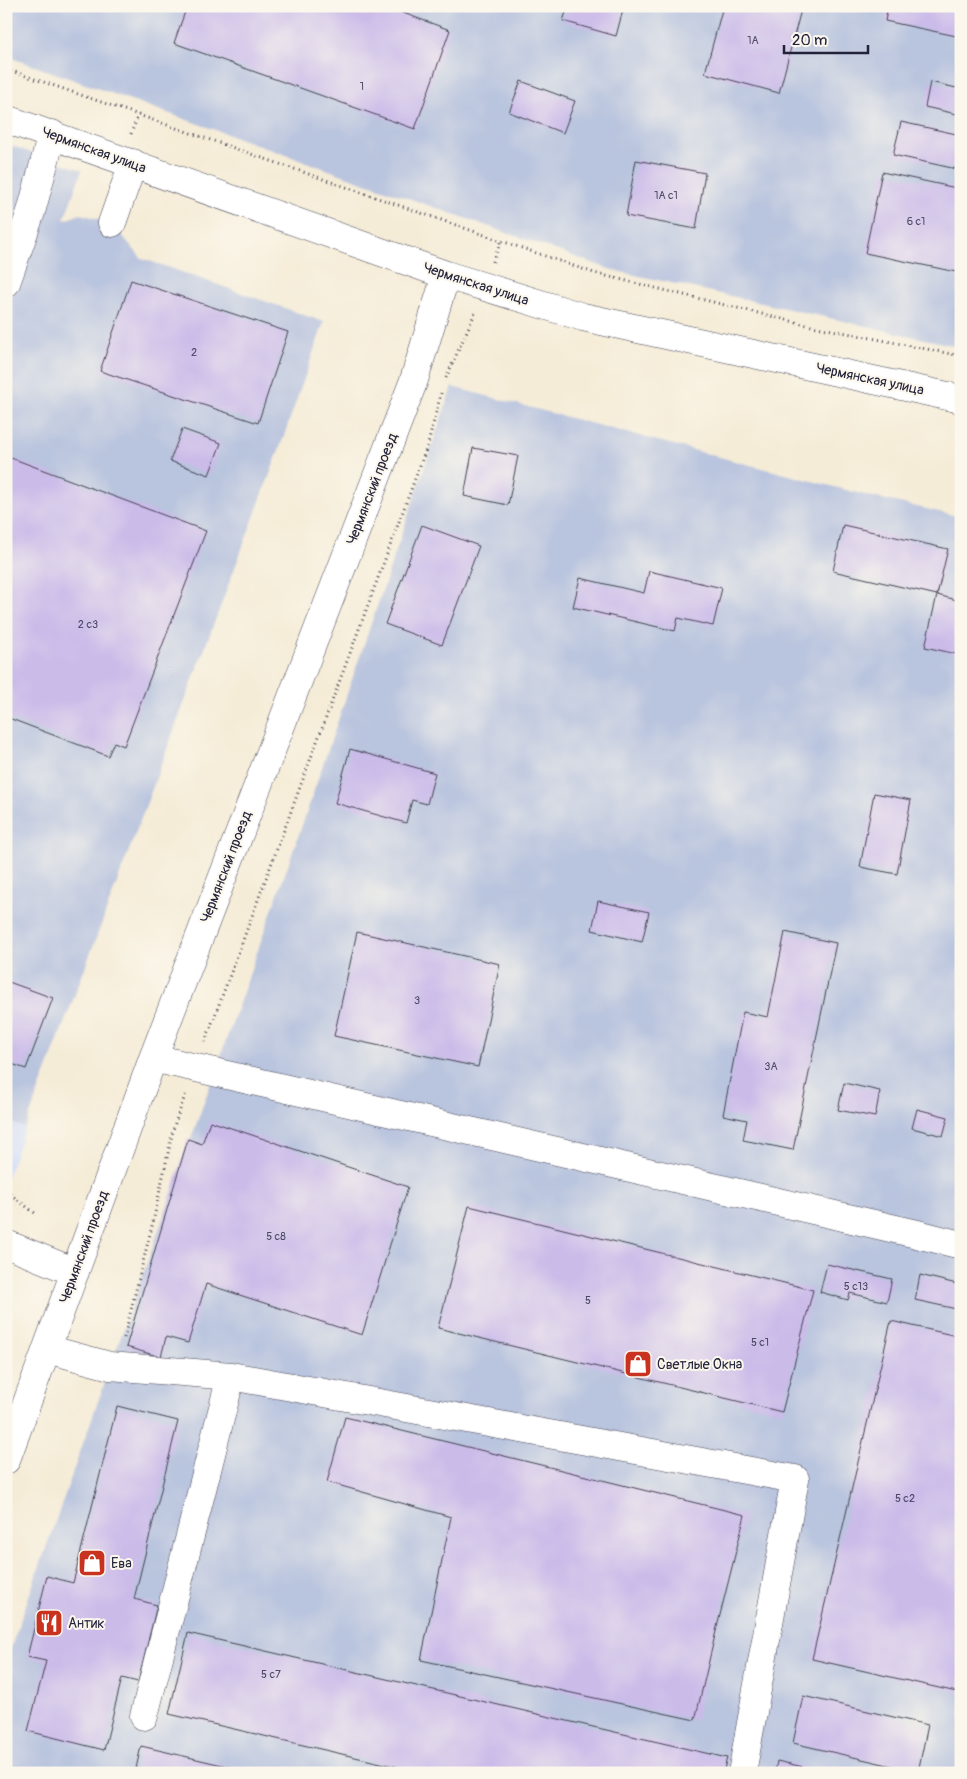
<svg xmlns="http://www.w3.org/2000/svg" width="967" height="1779" viewBox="0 0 967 1779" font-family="Pangolin,sans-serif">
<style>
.built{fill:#cedafa}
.industrial{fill:#b9c4de}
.building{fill:#cabbe9}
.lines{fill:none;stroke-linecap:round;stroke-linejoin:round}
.minor-casing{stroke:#424052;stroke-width:29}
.path{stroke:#424052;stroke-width:3;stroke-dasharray:1 4;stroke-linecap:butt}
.minor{stroke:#fff;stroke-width:28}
.labels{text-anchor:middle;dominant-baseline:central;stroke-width:4;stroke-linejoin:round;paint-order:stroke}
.number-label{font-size:11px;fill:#4c4866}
.street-label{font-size:14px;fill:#22223b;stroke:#fbf7ec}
.poi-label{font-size:14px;fill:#22223b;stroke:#fbf7ec;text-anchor:start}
</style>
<rect width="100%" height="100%" fill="#fbf7ec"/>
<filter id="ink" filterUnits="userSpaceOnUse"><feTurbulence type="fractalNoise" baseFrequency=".02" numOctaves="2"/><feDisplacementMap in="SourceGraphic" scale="10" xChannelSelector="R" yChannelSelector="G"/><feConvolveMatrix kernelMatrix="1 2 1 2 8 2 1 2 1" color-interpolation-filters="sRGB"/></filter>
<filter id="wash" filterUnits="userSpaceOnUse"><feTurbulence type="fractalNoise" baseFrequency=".0096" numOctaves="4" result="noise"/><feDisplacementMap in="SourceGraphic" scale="20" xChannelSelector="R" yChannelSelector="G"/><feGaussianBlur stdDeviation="1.12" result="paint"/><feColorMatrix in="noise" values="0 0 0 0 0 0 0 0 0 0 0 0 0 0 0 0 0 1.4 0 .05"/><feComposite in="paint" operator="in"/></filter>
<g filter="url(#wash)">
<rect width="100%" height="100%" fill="#f5ecd7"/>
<path class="built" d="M6,1121L25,1128L6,1180Z"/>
<path class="industrial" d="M6,6H961V347L612,270L6,56Z
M6,144L82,170L64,220L81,214L112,223L141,258L324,322L279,450L25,1128L6,1121Z
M452,387L869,496L961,517V1773H6V1661L304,820Z"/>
<g id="blocks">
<path class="building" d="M187,6H384L450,30L415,129L174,43Z
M568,6H624L616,36L563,21Z
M723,6H802L779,93L705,73Z
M888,6H961V37L885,21Z
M521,81L575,101L563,133L509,112Z
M930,82L961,89V115L925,107Z
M901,122L961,135V170L893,155Z
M636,160L705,173L696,229L626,216Z
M882,172L961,189V273L865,253Z
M131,280L288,332L258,423L100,371Z
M182,429L221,443L209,475L170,461Z
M473,448L518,456L508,505L464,496Z
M6,456L206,531L124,746L114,742L108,756L6,717Z
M422,525L479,546L442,645L385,624Z
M843,525L948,549L937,595L833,571Z
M649,571L722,588L713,626L678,618L675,631L573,607L580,578L644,593Z
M937,595L961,601V655L925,647Z
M350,749L435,773L427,804L412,800L406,823L335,803Z
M874,793L911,800L897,874L860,867Z
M598,901L649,912L642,942L592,930Z
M357,932L500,964L478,1067L334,1036Z
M785,932L836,943L793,1150L743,1140L747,1120L723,1115L743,1012L768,1017Z
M6,981L53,998L26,1069L6,1062Z
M844,1083L880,1091L875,1117L838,1110Z
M917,1109L948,1117L943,1136L912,1128Z
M210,1121L408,1187L362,1335L206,1284L188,1343L166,1337L161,1357L126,1347L188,1139L202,1144Z
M469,1206L813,1290L782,1412L438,1328Z
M827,1264L892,1279L887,1302L850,1293L848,1300L820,1292Z
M920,1275L961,1285V1310L915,1300Z
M891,1321L961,1337V1693L812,1659Z
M117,1406L178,1421L134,1599L157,1605L138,1682L122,1678L104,1750L28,1731L46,1661L27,1657L47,1576L73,1583Z
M345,1417L745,1515L717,1627L695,1720L421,1660L451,1517L327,1482Z
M188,1633L727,1758L723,1773H424L169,1714Z
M803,1696L928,1725L918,1772L793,1743Z
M141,1746L252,1772V1773H135Z
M777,1761L825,1772V1773H775Z"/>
</g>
</g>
<g filter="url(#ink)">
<use href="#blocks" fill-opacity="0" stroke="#424052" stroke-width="1"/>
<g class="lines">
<defs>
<path id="minor" d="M6,119L446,275L583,317L961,399
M112,223L133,163
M6,283L31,212L52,134
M153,1058L917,1234L961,1245
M6,1244L75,1272
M47,1349L110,1366L231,1376L795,1479L742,1773
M6,1460L153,1058L414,380L446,275
M144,1716L231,1376"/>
</defs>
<use href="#minor" class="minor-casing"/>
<path class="path" d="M6,69L594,273L807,325L961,356
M131,134L138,115
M493,262L501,240
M446,378L475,313
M205,1042L428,444L441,393
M6,1191L35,1213
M6,1288L7,1287
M6,1303L15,1307
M124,1338L153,1222L174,1126L186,1093"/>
<use href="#minor" class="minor"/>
</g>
</g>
<defs>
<symbol id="shop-square" viewBox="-11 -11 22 22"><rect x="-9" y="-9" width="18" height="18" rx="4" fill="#c8321e" stroke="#fbf7ec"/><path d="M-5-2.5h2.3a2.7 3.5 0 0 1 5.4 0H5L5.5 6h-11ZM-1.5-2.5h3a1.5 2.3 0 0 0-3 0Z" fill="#fff"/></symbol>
<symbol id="restaurant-square" viewBox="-11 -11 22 22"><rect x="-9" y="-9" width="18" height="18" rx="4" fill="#c8321e" stroke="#fbf7ec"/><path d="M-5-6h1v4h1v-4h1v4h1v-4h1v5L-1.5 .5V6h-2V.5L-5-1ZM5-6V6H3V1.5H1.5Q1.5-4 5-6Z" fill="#fff"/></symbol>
</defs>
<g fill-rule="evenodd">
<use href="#shop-square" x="622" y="1348" width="32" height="32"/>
<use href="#shop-square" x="76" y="1547" width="32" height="32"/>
<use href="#restaurant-square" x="33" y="1607" width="32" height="32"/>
</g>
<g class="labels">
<g class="number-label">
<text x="753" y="40">1А</text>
<text x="362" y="86">1</text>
<text x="666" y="195">1А с1</text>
<text x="916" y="221">6 с1</text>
<text x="194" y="352">2</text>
<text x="88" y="624">2 с3</text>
<text x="417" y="1000">3</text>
<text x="771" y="1066">3А</text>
<text x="276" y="1236">5 с8</text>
<text x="856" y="1286">5 с13</text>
<text x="588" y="1300">5</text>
<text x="760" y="1342">5 с1</text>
<text x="905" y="1498">5 с2</text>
<text x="271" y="1674">5 с7</text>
</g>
<g class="street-label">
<text transform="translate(94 150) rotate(20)">Чермянская улица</text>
<text transform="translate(476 284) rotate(18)">Чермянская улица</text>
<text transform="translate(870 379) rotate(12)">Чермянская улица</text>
<text transform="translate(372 489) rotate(-69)">Чермянский проезд</text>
<text transform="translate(226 867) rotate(-69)">Чермянский проезд</text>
<text transform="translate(84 1247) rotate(-70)">Чермянский проезд</text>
</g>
<g class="poi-label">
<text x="657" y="1364">Светлые Окна</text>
<text x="111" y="1563">Ева</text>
<text x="68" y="1623">Антик</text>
</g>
</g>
<rect width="967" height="1779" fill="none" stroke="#fbf7ec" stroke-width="25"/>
<path d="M784 45v8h84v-8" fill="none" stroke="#22223b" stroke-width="2.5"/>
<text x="792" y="45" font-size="15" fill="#22223b" stroke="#fbf7ec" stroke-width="4" paint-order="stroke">20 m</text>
</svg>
